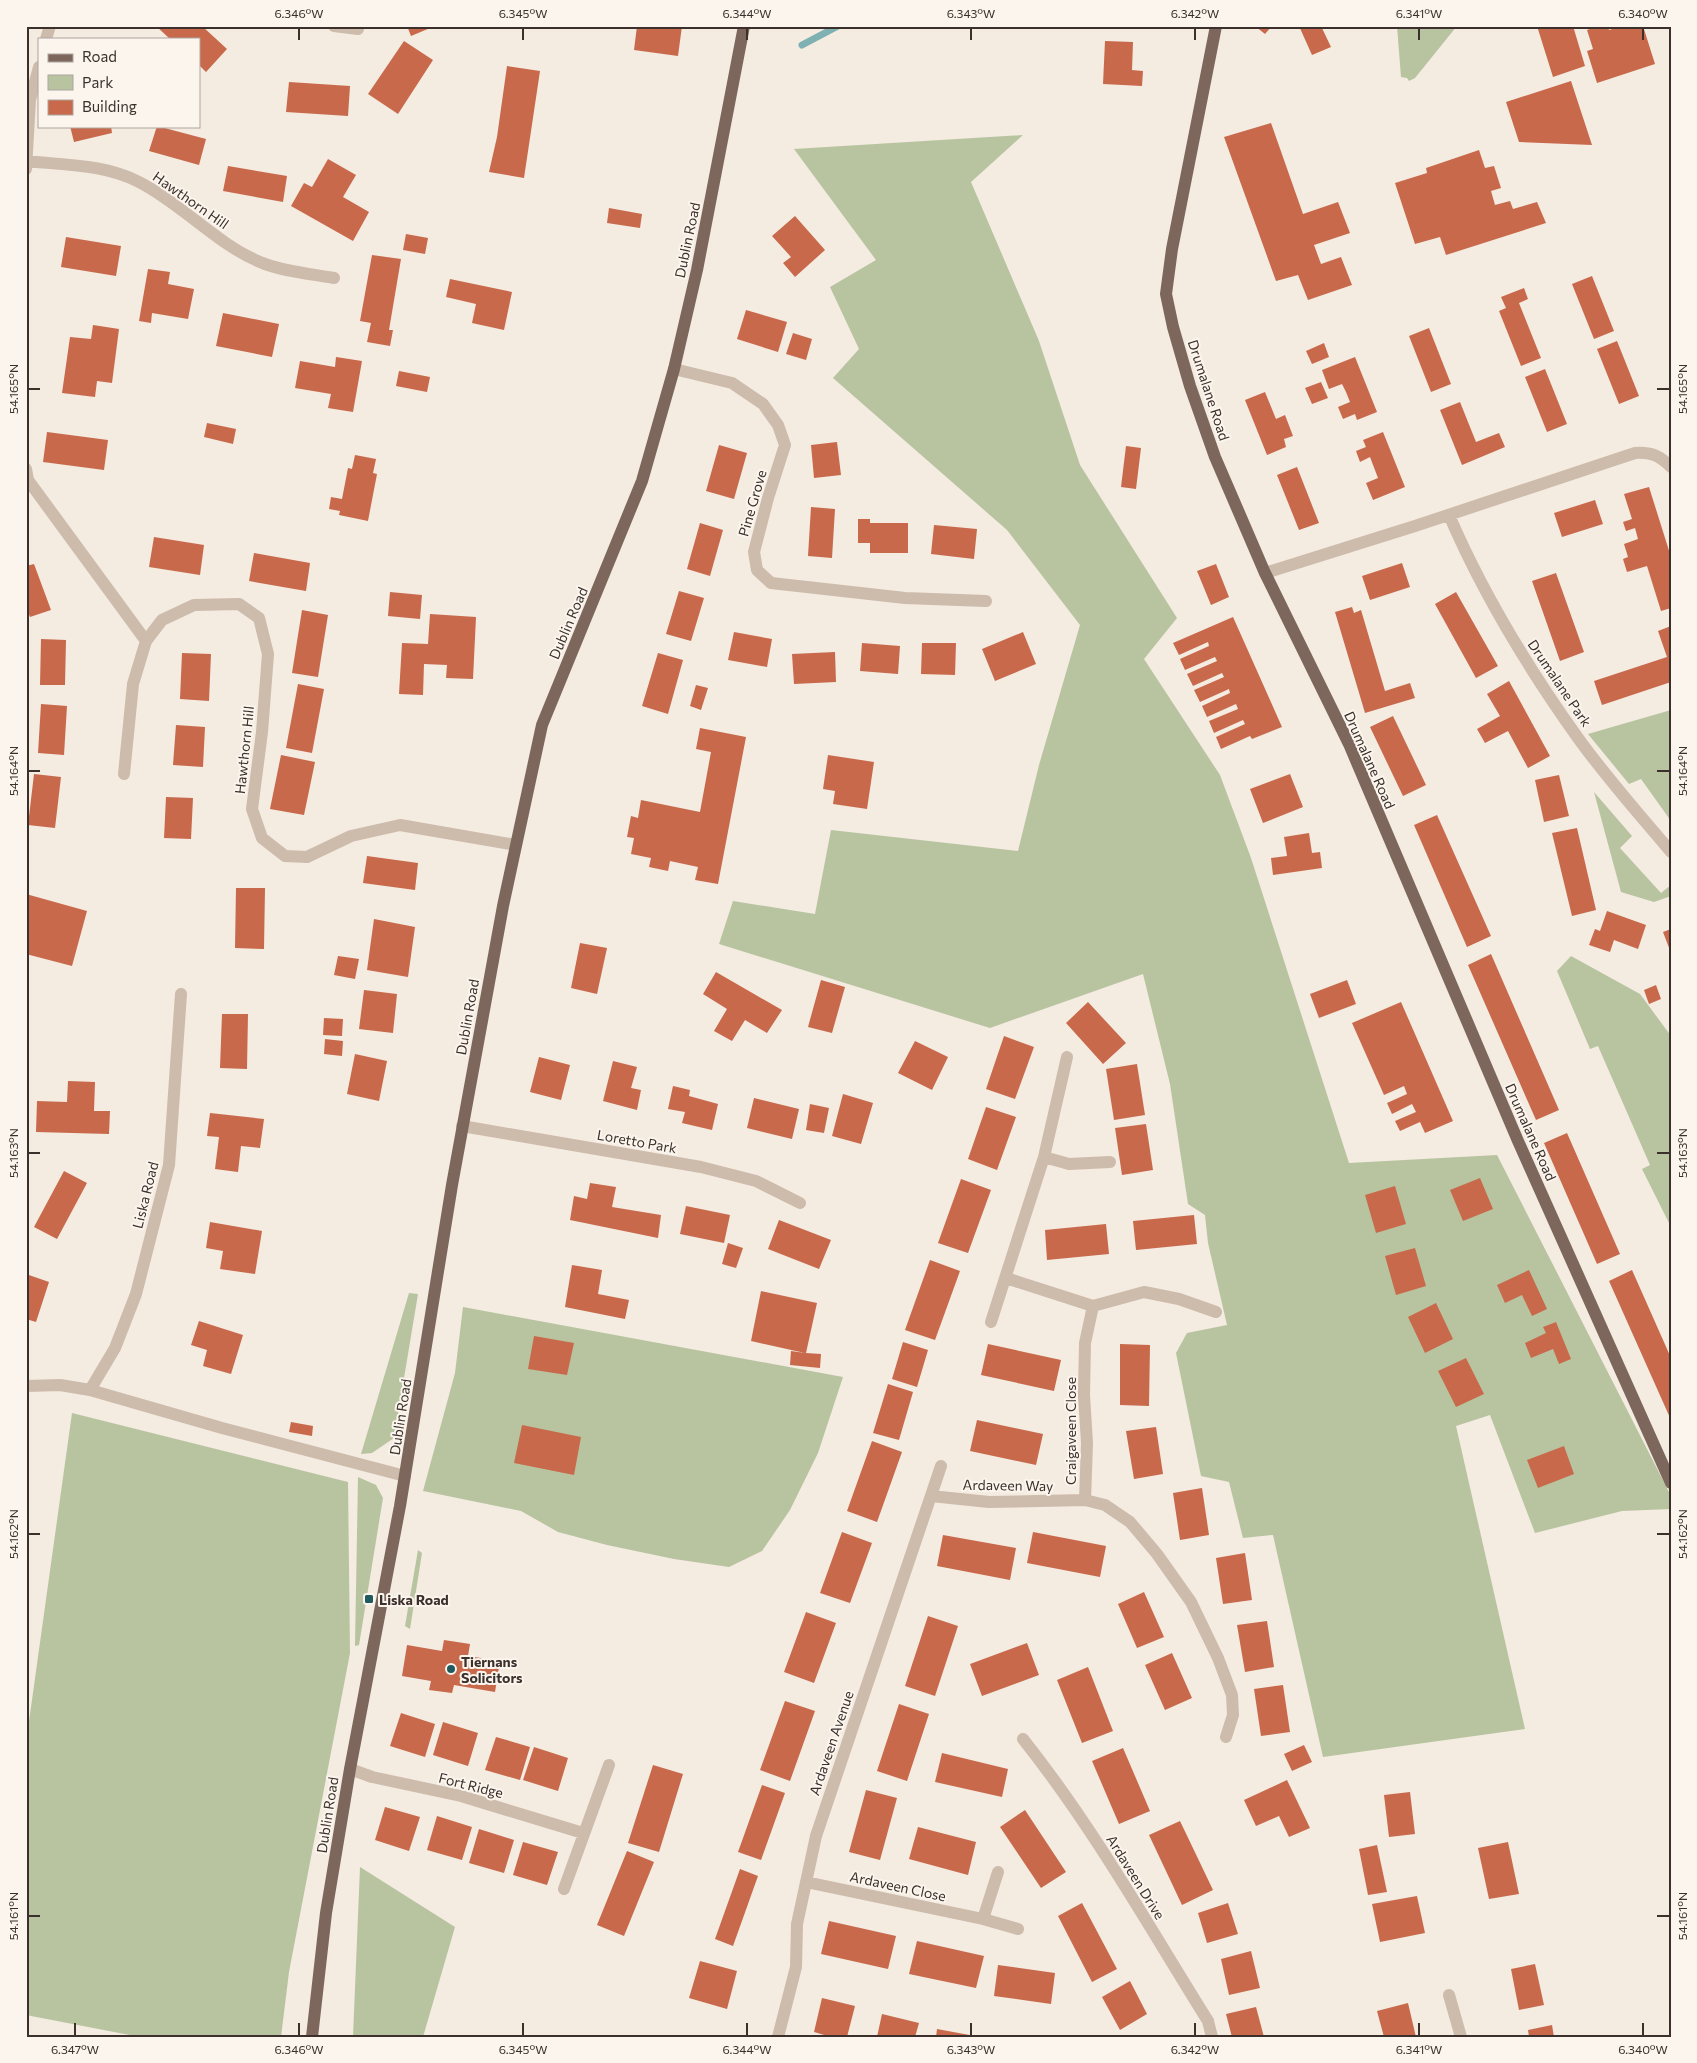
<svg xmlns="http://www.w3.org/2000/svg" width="1697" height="2063" viewBox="0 0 1697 2063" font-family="Commissioner,sans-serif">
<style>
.green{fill:#b8c4a0}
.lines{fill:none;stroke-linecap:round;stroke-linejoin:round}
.stream{stroke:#7fb0b2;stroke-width:7}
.building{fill:#c8694b}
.minor{stroke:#cdbbac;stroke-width:12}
.major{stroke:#7d675c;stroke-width:12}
.ticks{fill:none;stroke:#3b302b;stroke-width:2}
.poi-dot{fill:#1f5a5e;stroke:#fbf5ee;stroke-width:2}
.labels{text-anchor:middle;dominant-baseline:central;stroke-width:4;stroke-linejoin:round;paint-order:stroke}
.street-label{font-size:14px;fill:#3b302b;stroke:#fbf5ee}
.poi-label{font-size:14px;font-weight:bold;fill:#3b302b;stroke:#fbf5ee;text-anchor:start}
.neatline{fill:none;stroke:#3b302b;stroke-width:2}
.ticks-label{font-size:12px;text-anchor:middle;fill:#3b302b}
</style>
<rect width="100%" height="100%" fill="#f4ebe1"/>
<path class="green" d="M1397,26H1457L1415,78L1409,81L1407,78L1401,77Z
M1023,135L971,182L1039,341L1080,465L1177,618L1144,659L1220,775L1251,858L1349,1163L1497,1155L1671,1496V1509L1622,1511L1535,1533L1490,1415L1456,1426L1525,1729L1323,1757L1273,1535L1243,1538L1229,1482L1201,1476L1176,1353L1187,1333L1227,1325L1208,1243L1205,1215L1188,1204L1170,1084L1143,974L990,1028L719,944L733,901L815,914L831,830L1018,851L1039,765L1080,625L1007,530L833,378L859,349L830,287L876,260L794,149Z
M1671,710V821L1641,779L1629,784L1588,734Z
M1594,792L1632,836L1620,848L1661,893L1671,885V896L1654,902L1621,892Z
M1571,956L1640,994L1671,1036V1227L1642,1169L1650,1165L1598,1046L1590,1049L1557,971Z
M409,1293L418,1294L394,1438L372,1453L361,1454Z
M463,1307L843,1377L818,1453L790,1510L762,1551L729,1567L674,1559L607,1545L558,1532L521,1511L423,1491L455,1373Z
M72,1413L348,1482L350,1653L289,1972L281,2037H140L26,2015V1743Z
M358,1477L376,1485L383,1498L359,1645L355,1646Z
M418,1550L422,1553L410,1629L405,1626Z
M360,1867L455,1927L423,2037H353Z"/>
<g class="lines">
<path class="stream" d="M802,45L838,26"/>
</g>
<path class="building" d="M156,26H202L227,49L206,72L199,65V39H170Z
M407,26H435L411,36Z
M637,26H682L678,56L634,50Z
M1255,26H1272L1265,34Z
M1299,26H1321L1331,47L1312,55Z
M1537,26H1573L1585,66L1553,77Z
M1598,26H1608L1609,30L1616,28L1615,26H1643L1655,64L1597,83L1587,51L1593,49L1587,30Z
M404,41L433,60L398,114L368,94Z
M1105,41L1133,42L1132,70L1143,71L1142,86L1103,84Z
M507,66L540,71L524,178L489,172L497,137Z
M1571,81L1592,145L1519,142L1506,102Z
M289,82L350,86L348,116L286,112Z
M1271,123L1303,214L1338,202L1350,233L1314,245L1321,264L1341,257L1352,285L1308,300L1298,275L1276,281L1224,137Z
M70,126H111L112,133L74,142Z
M157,126L206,139L199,165L149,151Z
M1479,150L1485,168L1494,166L1501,188L1491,191L1495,205L1510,201L1513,209L1537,202L1546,223L1446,255L1440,237L1415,244L1395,183L1427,173L1426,168Z
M328,159L356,175L343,197L369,212L353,241L291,206L304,183L312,187Z
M228,166L287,176L283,202L223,191Z
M609,208L642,214L640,228L607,223Z
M795,216L825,250L795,277L783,263L791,257L772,236Z
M406,234L428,238L425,254L403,250Z
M66,237L121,246L116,276L61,267Z
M372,255L401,259L389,330H393L390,346L367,342L371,323L360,321Z
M148,269L170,272L168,284L194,289L188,319L152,313L151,323L139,321Z
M1592,276L1614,331L1594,339L1572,284Z
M450,279L512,292L504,330L472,323L476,304L446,297Z
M1524,288L1528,299L1519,303L1541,358L1521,366L1499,311L1506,308L1501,297Z
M746,310L787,322L778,352L737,339Z
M223,313L279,324L272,357L216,346Z
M93,325L119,329L112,383L97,381L95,397L62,393L70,337L91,339Z
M1429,328L1451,384L1431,392L1409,336Z
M793,333L812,339L806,360L786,354Z
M1617,341L1639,396L1619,404L1597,349Z
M1324,343L1329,357L1312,364L1306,351Z
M336,357L362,361L353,412L328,408L331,394L295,388L300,361L335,367Z
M1355,357L1377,412L1357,420L1355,414L1343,419L1338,407L1350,402L1346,392L1342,384L1329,389L1322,370Z
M1545,369L1567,424L1547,432L1525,377Z
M399,371L430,377L427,392L396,386Z
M1321,382L1328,398L1312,404L1305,388Z
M1265,392L1276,419L1285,415L1293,436L1284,439L1286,447L1267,455L1245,400Z
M1460,402L1476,442L1499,433L1505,447L1462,465L1440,410Z
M207,423L236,429L233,444L204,437Z
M47,432L108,440L104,470L43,462Z
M1383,432L1405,487L1373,500L1366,483L1378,478L1370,457L1360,462L1356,451L1366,447L1363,440Z
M837,442L841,475L814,478L811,445Z
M719,445L747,453L734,499L706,491Z
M1126,446L1141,448L1136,489L1121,487Z
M355,455L376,459L373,473L377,474L368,521L339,515L340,511L329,509L331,497L342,499L348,468L352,469Z
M1297,467L1319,523L1299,530L1277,475Z
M1649,487L1671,557V608L1661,611L1647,566L1627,572L1623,559L1628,557L1624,544L1638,539L1635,528L1626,531L1623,522L1632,519L1624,494Z
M1595,500L1603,524L1562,537L1554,513Z
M811,507L835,509L832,558L808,556Z
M858,519H870V523H908V553H870V543H858Z
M700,523L723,530L710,576L687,569Z
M934,525L977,529L974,559L931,554Z
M154,537L204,545L200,575L149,567Z
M254,553L310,563L306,591L249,581Z
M1402,563L1410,587L1370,600L1362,576Z
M34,564L51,610L30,617L26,607V566Z
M1216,564L1229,597L1211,605L1197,571Z
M1556,573L1584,652L1560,661L1532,581Z
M679,591L704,598L691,641L666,634Z
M390,592L422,595L420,619L388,616Z
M1456,592L1498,666L1476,678L1435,604Z
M1352,607L1354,613L1361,610L1385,691L1410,683L1415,698L1365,713L1335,612Z
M302,610L328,615L318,677L292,673Z
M430,614L476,617L473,679L446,678L447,665L424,664L423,695L399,694L402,643L428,644Z
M1233,617L1282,727L1252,739L1250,736L1221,749L1216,737L1245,724L1243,720L1214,733L1209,721L1238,709L1236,704L1207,717L1202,706L1230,693L1229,689L1200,702L1194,690L1224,677L1222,673L1193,686L1187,674L1217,661L1215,657L1185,670L1180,659L1209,646L1208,642L1179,655L1173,643Z
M1671,626V682L1602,705L1594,681L1667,657L1658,631Z
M734,632L772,639L767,667L728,660Z
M1023,632L1036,664L995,681L982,649Z
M41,639L66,640L65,685H40Z
M862,643L900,646L898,674L860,671Z
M922,643H956L955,675L921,674Z
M835,652L836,682L794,684L792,654Z
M182,653L211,654L209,701L180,699Z
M658,653L683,660L668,714L642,706Z
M1509,681L1550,756L1528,768L1508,731L1485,743L1477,729L1500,716L1487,694Z
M298,684L324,689L312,753L286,748Z
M696,685L708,688L701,710L690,706Z
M41,704L67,706L64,755L38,753Z
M1393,716L1426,785L1403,796L1370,727Z
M176,725L205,727L203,767L173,765Z
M700,728L746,737L718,884L695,880L698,867L670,861L668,871L649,867L651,858L631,854L634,838L627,837L631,816L638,818L641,800L700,812L711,752L696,749Z
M281,755L315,762L304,815L270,809Z
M828,755L874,762L867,809L833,804L835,791L823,789Z
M34,774L61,777L55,828L28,825Z
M1290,774L1303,807L1263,823L1250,789Z
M1559,775L1569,816L1544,822L1535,780Z
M166,797L193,798L191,839L164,838Z
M1437,815L1491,936L1467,947L1414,825Z
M1577,828L1596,910L1572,916L1552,833Z
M1309,833L1312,853L1320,852L1322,868L1273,875L1271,858L1287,856L1284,837Z
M367,856L418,863L415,890L363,883Z
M236,888H265L264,949L235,948Z
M26,894L87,911L72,966L26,954Z
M1607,911L1646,925L1638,949L1614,940L1610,952L1589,945L1595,929L1600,931Z
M374,919L415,927L408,977L367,970Z
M1671,929V953L1663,932Z
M580,943L607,948L597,994L571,988Z
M1491,954L1559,1110L1536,1120L1468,965Z
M338,956L359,959L355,979L334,975Z
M716,972L782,1010L767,1033L745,1020L732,1041L714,1031L727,1009L703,994Z
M821,980L845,987L832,1033L808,1027Z
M1347,980L1356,1004L1319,1018L1310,994Z
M1656,985L1661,999L1649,1004L1644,990Z
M364,990L397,994L393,1033L359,1029Z
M1088,1002L1126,1043L1103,1064L1066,1023Z
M1401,1002L1453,1121L1425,1133L1420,1122L1400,1131L1395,1121L1416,1112L1412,1104L1392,1114L1387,1103L1407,1094L1404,1086L1384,1095L1352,1023Z
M222,1014H248L247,1069L220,1068Z
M324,1018L343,1019L342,1036L323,1035Z
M1004,1036L1034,1047L1015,1099L986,1089Z
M325,1039L343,1041L342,1056L324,1054Z
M915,1041L948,1057L932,1090L898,1073Z
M355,1054L387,1061L379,1101L347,1094Z
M539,1057L570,1065L561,1100L530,1092Z
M613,1061L637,1067L631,1088L641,1090L637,1110L603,1101Z
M1137,1064L1145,1115L1114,1120L1106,1069Z
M68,1081L95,1082L94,1111H110L109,1134L36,1132L37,1101L67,1102Z
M673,1086L690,1090L689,1096L718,1104L712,1130L682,1123L685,1112L668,1109Z
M843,1094L873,1103L861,1144L832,1136Z
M754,1098L799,1109L792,1139L747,1128Z
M810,1104L829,1108L824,1133L806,1130Z
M986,1107L1016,1117L997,1170L968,1159Z
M210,1113L264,1119L260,1148L241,1146L238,1172L215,1169L219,1137L207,1136Z
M1146,1124L1153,1170L1122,1175L1115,1128Z
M1567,1133L1620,1254L1597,1264L1544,1143Z
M64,1171L87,1183L57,1239L34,1227Z
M1480,1178L1493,1209L1463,1221L1450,1190Z
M961,1179L991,1190L968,1253L938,1243Z
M590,1183L616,1187L612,1207L661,1215L658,1238L570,1220L574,1196L587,1199Z
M1395,1186L1406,1224L1376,1233L1365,1195Z
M686,1206L730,1215L724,1243L680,1234Z
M1194,1215L1197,1244L1136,1250L1133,1221Z
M779,1220L831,1240L819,1269L768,1249Z
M210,1222L262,1231L255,1274L220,1269L223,1251L206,1248Z
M1106,1224L1109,1254L1047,1260L1045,1230Z
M728,1243L743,1248L736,1268L722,1264Z
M1415,1248L1426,1286L1396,1295L1385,1256Z
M930,1260L960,1271L935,1340L905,1330Z
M572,1265L602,1270L598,1294L629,1300L625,1319L565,1307Z
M1529,1270L1547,1309L1532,1316L1522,1295L1505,1303L1497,1285Z
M1632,1270L1671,1358V1420L1609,1281Z
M26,1274L49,1282L36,1322L26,1319Z
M761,1291L817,1303L806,1353L821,1354L820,1368L790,1365L791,1351L805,1353L751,1341Z
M1436,1303L1453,1339L1425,1353L1408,1317Z
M199,1321L243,1335L231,1374L203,1366L207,1350L191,1345Z
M1556,1322L1571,1359L1559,1364L1553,1349L1531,1358L1525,1343L1546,1333L1543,1327Z
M534,1336L574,1343L567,1375L528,1369Z
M903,1342L928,1350L917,1387L892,1379Z
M988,1344L1061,1360L1054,1391L981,1375Z
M1120,1344L1150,1345L1149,1406L1120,1405Z
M1466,1358L1484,1394L1456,1407L1438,1371Z
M888,1384L913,1392L899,1440L873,1433Z
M977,1420L1043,1434L1036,1465L970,1451Z
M291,1422L313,1426L312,1436L289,1432Z
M522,1425L581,1437L574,1475L514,1463Z
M1156,1427L1163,1474L1134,1479L1126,1431Z
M872,1441L902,1452L877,1522L847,1511Z
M1564,1446L1574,1474L1538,1488L1527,1460Z
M1202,1488L1209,1535L1180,1540L1173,1493Z
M842,1532L872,1543L850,1603L820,1593Z
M1033,1532L1106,1546L1100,1577L1027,1563Z
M943,1535L1016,1548L1010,1580L937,1566Z
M1245,1553L1252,1600L1223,1604L1216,1558Z
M1144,1592L1164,1637L1137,1648L1118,1604Z
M806,1612L836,1623L814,1683L784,1672Z
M928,1616L958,1626L935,1696L905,1686Z
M1267,1621L1274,1667L1245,1672L1237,1625Z
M444,1640L470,1644L468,1656L500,1661L495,1692L454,1685L452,1693L429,1690L431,1681L402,1676L407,1645L442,1651Z
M1027,1643L1039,1675L982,1696L970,1664Z
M1172,1653L1192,1698L1165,1710L1145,1665Z
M1088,1667L1113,1731L1082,1743L1057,1680Z
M1283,1685L1290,1732L1261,1736L1254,1689Z
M785,1701L815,1711L790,1781L760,1770Z
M899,1704L929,1714L907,1781L877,1771Z
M401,1713L435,1724L425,1757L390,1746Z
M443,1722L478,1733L468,1766L433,1755Z
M496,1737L530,1747L520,1780L485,1770Z
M1304,1745L1312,1762L1292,1771L1284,1754Z
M534,1747L568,1758L558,1791L523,1780Z
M1123,1748L1150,1811L1119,1824L1092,1761Z
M942,1753L1008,1769L1002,1797L935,1782Z
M653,1765L683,1774L659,1852L628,1843Z
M1287,1780L1310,1828L1289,1837L1279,1816L1256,1826L1244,1800Z
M762,1785L785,1793L761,1860L738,1852Z
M866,1790L897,1798L880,1860L849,1852Z
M1410,1792L1415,1834L1389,1837L1384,1795Z
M385,1807L420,1817L409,1851L375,1840Z
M1025,1810L1066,1872L1041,1888L1000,1827Z
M437,1816L472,1827L462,1860L427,1850Z
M1180,1821L1213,1890L1182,1905L1149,1835Z
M918,1827L976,1842L968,1875L909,1859Z
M479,1829L514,1840L504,1873L469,1863Z
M523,1842L558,1852L547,1885L513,1875Z
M1508,1842L1519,1894L1489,1899L1478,1848Z
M1377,1845L1387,1892L1368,1895L1359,1849Z
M627,1851L654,1862L624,1936L597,1925Z
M740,1869L758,1876L733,1946L715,1939Z
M1417,1896L1425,1933L1380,1942L1372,1904Z
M1082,1903L1117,1969L1092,1982L1058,1916Z
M1228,1903L1238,1934L1207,1943L1198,1913Z
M829,1921L896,1936L888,1969L821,1954Z
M917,1941L984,1956L976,1988L909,1974Z
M1251,1951L1260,1988L1229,1995L1221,1959Z
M700,1961L737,1971L727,2009L689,1998Z
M1535,1964L1544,2005L1519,2010L1511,1969Z
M998,1965L1055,1973L1051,2004L994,1996Z
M1130,1981L1147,2014L1120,2030L1102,1997Z
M822,1998L855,2006L847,2037H831L814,2032Z
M1408,2003L1416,2037H1384L1377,2011Z
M1256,2007L1264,2037H1232L1226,2014Z
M882,2014L919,2023L915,2037H877Z
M1552,2025L1554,2037H1529L1528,2030Z
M937,2029L975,2036V2037H936Z"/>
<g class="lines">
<path class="minor" d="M334,26L358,29
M46,39L50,26
M26,161C63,165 105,164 139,182C182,204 215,243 260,262C280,271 312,274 334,278
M26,169L30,100L39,67
M674,369L732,383L763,404L778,425L785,445L768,498L754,552L757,570L771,583L905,598L986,601
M26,469L28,480L146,641
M1449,515C1483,594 1528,668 1578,738C1606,777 1639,814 1671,852
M1265,573L1415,526L1635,453C1651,452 1659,455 1671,467
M124,774L133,684L146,641L162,620L194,605L239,604L259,618L268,654L262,732L252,809L262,838L285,856L307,857L351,836L400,825L516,845
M462,1126L701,1167L756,1181L800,1203
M1044,1157L1069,1164L1110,1162
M1006,1278L1093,1306L1144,1292L1179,1299L1216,1312
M991,1322L1044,1157L1067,1057
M26,1386L60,1385L90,1390L222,1428L405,1476
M90,1390L115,1348L136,1294L169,1165L181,994
M931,1496L989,1502L1085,1500L1105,1505L1130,1522L1157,1554L1191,1602L1218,1658L1232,1695L1233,1715L1226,1737
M1085,1500L1087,1443L1084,1395L1085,1343L1093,1306
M1023,1739C1093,1827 1148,1925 1208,2021L1212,2037
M350,1769L372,1777L461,1796L583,1833
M806,1882L983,1919L1018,1929
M564,1889L609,1765
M983,1919L998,1872
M1449,1995L1461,2037
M778,2037L796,1967L797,1924L816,1836L941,1466"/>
<path class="major" d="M1216,26L1172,249L1166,294L1173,327L1190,386L1215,457L1265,573L1349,744L1518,1141L1671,1483
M312,2037L326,1913L350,1769L400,1506L452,1185L503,906L542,725L642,481L674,369L697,270L744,26"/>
</g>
<path class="ticks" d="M299,28V40M523,28V40M747,28V40M971,28V40M1195,28V40M1419,28V40M1643,28V40M28,389H40M1657,389H1670M28,771H40M1657,771H1670M28,1153H40M1657,1153H1670M28,1534H40M1657,1534H1670M28,1916H40M1657,1916H1670M75,2023V2036M299,2023V2036M523,2023V2036M747,2023V2036M971,2023V2036M1195,2023V2036M1419,2023V2036M1643,2023V2036"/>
<g class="poi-dot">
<rect x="364" y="1594" width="10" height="10" rx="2.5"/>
<circle cx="451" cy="1669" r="5"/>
</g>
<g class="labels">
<g class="street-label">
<text transform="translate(191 200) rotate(35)">Hawthorn Hill</text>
<text transform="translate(687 240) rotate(-78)">Dublin Road</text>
<text transform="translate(1209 390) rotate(72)">Drumalane Road</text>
<text transform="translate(752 503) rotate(-74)">Pine Grove</text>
<text transform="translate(568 623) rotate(-67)">Dublin Road</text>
<text transform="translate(1560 683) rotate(56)">Drumalane Park</text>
<text transform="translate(244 750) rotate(-84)">Hawthorn Hill</text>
<text transform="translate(1370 760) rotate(66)">Drumalane Road</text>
<text transform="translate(467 1017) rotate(-80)">Dublin Road</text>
<text transform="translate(1531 1132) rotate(66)">Drumalane Road</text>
<text transform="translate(637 1141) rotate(10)">Loretto Park</text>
<text transform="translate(145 1195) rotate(-76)">Liska Road</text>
<text transform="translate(400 1417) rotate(-81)">Dublin Road</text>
<text transform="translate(1070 1431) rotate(-90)">Craigaveen Close</text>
<text transform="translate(1008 1485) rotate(1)">Ardaveen Way</text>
<text transform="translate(831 1743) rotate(-71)">Ardaveen Avenue</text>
<text transform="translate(471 1785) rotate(14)">Fort Ridge</text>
<text transform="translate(327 1815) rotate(-81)">Dublin Road</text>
<text transform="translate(1136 1877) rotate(58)">Ardaveen Drive</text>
<text transform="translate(898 1886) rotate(12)">Ardaveen Close</text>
</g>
<g class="poi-label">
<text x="379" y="1599">Liska Road</text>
<text x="461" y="1661">Tiernans<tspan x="461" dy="16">Solicitors</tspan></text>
</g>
</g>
<rect width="1697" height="2063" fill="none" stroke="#fbf5ee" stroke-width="55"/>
<rect x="38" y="38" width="162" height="90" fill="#fbf5ee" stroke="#aea6a0"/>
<rect x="48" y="54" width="25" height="8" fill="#7d675c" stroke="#aea6a0"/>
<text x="82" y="62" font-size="15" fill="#3b302b">Road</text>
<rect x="48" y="75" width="25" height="15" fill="#b8c4a0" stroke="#aea6a0"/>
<text x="82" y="88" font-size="15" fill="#3b302b">Park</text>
<rect x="48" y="100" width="25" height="15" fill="#c8694b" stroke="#aea6a0"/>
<text x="82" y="112" font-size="15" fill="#3b302b">Building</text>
<rect x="28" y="28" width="1642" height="2008" class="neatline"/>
<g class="ticks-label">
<text x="299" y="18">6.346°W</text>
<text x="523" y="18">6.345°W</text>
<text x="747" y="18">6.344°W</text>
<text x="971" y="18">6.343°W</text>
<text x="1195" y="18">6.342°W</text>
<text x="1419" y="18">6.341°W</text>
<text x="1643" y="18">6.340°W</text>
<text transform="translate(14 389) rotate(-90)" y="4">54.165°N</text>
<text transform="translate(1683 389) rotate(-90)" y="4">54.165°N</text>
<text transform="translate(14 771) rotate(-90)" y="4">54.164°N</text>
<text transform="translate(1683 771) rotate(-90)" y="4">54.164°N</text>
<text transform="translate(14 1153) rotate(-90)" y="4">54.163°N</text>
<text transform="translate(1683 1153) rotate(-90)" y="4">54.163°N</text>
<text transform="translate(14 1534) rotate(-90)" y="4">54.162°N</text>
<text transform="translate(1683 1534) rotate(-90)" y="4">54.162°N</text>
<text transform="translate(14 1916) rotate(-90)" y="4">54.161°N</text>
<text transform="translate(1683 1916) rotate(-90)" y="4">54.161°N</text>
<text x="75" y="2054">6.347°W</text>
<text x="299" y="2054">6.346°W</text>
<text x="523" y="2054">6.345°W</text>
<text x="747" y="2054">6.344°W</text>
<text x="971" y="2054">6.343°W</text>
<text x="1195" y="2054">6.342°W</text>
<text x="1419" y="2054">6.341°W</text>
<text x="1643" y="2054">6.340°W</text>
</g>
</svg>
